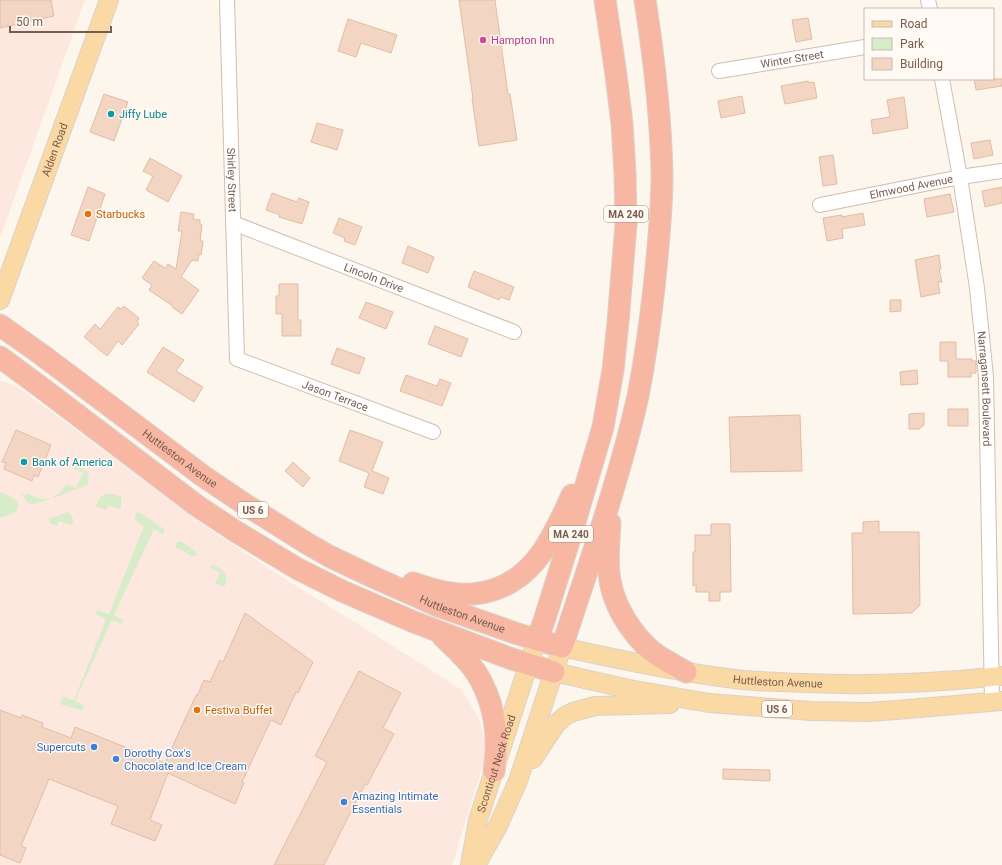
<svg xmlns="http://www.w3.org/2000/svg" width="1002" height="865" viewBox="0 0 1002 865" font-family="Roboto,sans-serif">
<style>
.commercial{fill:#fde8e0}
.green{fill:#d8ecc9}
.building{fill:#f3d5c3;stroke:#e6bba3}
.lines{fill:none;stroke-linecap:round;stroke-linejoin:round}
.minor-casing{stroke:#d1beb0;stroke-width:16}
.major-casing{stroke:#dad1cd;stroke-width:20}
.highway-casing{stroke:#dad1cd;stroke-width:23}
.minor{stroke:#fff;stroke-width:14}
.major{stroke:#fbd9a5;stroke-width:18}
.highway{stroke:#f7b7a3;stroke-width:21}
.hotel-dot{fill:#d1479c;stroke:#fffaf3;stroke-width:1.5}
.culture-dot{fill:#0f9aa8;stroke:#fffaf3;stroke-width:1.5}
.food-dot{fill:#e8710a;stroke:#fffaf3;stroke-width:1.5}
.shop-dot{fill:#3f7fe0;stroke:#fffaf3;stroke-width:1.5}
.labels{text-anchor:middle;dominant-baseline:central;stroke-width:3;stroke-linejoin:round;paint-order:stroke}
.shield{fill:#fffaf3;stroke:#a28b7f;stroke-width:1}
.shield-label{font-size:10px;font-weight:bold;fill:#7a5c4d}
.hotel-label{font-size:11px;fill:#b23c85;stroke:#fffaf3;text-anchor:start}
.street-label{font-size:11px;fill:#7a5c4d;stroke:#fffaf3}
.culture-label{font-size:11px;fill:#0d838f;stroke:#fffaf3;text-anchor:start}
.food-label{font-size:11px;fill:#c56008;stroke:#fffaf3;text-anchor:start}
.shop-label{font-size:11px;fill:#366cbe;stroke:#fffaf3;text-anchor:start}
</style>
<rect width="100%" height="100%" fill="#fdf6ec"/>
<path class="commercial" d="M0,0H85L0,238Z
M0,381L6,382L18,387L208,528L285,579L366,629L462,690L480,721L484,742L485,759L452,865H0Z"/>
<path class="green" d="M75,464H77L88,472L89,480L87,485L54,498L53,496L60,493L66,484L76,488L83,473L73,468V466Z
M16,491L26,495L27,493C34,497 40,500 49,498V499L36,504H29L26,501L22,494Z
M0,492C6,495 20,498 18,507C18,509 17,511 15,512C11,515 5,516 0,518Z
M105,494H114L121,497V508L119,509L109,505L106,510L96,506L100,497Z
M67,512C71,514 74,518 73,522L71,525L59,521L57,526L49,523V519Z
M137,512L141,513L164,529V533L162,534L154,529L114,615L123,620V623L121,624L112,620L75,701L83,704L84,708L82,710H81L62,705L60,703L63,697L74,700L106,619L97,615L96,614L97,610H98L109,614L144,526L135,521V516Z
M179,541L182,542L195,551L197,553L195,556H192L175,547L176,543Z
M213,564C222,570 231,575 224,587L215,583L220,573L210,567L211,565Z"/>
<path class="building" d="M0,0H51L54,16L0,28Z
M459,0H495L508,94H510L517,140L479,146L472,99H473Z
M808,18L812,39L796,42L792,20Z
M348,19L397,35L391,53L361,43L356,57L338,51Z
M974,79H1002V86L976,90Z
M808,81L809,83L814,82L817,98L785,104L781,86Z
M104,94L128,102L114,141L90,132Z
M742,96L745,113L721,118L718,101Z
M904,97L908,128L873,134L871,120L890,117L887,100Z
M317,123L343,130L337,150L311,142Z
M990,140L993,155L974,159L971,143Z
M833,155L837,184L823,186L819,157Z
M150,158L182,176L168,202L146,190L153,176L143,171Z
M88,187L105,194L89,241L71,235Z
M1002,187V203L985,207L982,191Z
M272,193L297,202L299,198L309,202L302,224L279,217L280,215L266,210Z
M950,194L954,212L927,217L924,199Z
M181,212L194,214L193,219L200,220V224L202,225L200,241H203L201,255L199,254L198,261L192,260L181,277L199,290L182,314L172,307L173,306L149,290L152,285L142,278L154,261L165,268L168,264L176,269L182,231H178Z
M863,213L865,225L842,229L843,238L827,241L823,218L842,215V217Z
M339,218L362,227L355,245L344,241L345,238L333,233Z
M408,246L434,257L428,273L402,263Z
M939,255L941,269H939L942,282H938L940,293L921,297L915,260Z
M474,271L514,287L509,300L501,297L499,300L468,287Z
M279,284H298V320H301V336H282V314H276V296H279Z
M890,300H901V311L890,312Z
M366,302L393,312L386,329L359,318Z
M124,306L139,318L137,322L139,324L122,345L118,341L107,356L84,337L95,324L100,329L118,307L121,309Z
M435,326L468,339L461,357L428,344Z
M940,342H956V359H972L971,361H976V373H971V377H948V361H940Z
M163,347L184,360L176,371L203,387L194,402L147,372Z
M337,348L365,358L359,374L331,364Z
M917,370L918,384L901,385L900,372Z
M406,375L437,386L440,379L451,383L442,406L400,391Z
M948,409H968V426H948Z
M924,413V425L919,429H909V414Z
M800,415L802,471L731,472L729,417Z
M16,430L51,445L38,477L34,475L32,481L4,469L6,463L2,462Z
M350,430L383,442L372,471L389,478L383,494L364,487L369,473L339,461Z
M293,462L310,478L303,487L285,471Z
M879,521V532H919L920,605L912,613L853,614L852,533H863V522Z
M711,524H730L731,592H720V601H709V592H696V585L693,586V552H695V535H711Z
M245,613L313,662L298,693L296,692L281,725L271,720L242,782L244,783L235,804L168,773L150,820L162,825L155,841L111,824L118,806L49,779L21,846L26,848L20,863L0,855V710L21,718L22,715L43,723L42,727L71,738L75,727L165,763L196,695L197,696L204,680L210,682L220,660L223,662Z
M359,671L401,693L383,728L394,734L367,785L365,784L324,865H274L327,762L315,756Z
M723,769L770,770V781L723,779Z"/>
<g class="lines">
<defs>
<g id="minor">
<path id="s1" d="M227,0L237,359L433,432"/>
<path d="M928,0L930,9"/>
<path id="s2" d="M719,71L865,47"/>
<path id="s3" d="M942,79L960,177L977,288L986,377L992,702"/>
<path id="s4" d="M820,205L960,177L1002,171"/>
<path id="s5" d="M233,223L514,332"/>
</g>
<g id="major">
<path id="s6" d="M0,300L109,0"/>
<path d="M554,672L629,689L709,703L811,711L868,712L896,710L1002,701"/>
<path d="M533,759L556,724L565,716L573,712L595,706L670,704"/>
<path id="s7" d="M470,865L478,820L523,681L537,640"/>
<path id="s8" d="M476,865L498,826L518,781L562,647C620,660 677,672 735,679C759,682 782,682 805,683C871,686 936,683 1002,676"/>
</g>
<g id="highway">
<path id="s9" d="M0,325L42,355L203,476L246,505L308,544L329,556L373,577L438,606L518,634L562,647C589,564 619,481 638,396C645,360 650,324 654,288C658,250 662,213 662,175C661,116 654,58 645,0"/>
<path d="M0,357L42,388L196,505L235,531L298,569L342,591L414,622L509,658L554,672"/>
<path d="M610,523C607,567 605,594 633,631C639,639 648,649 657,655C666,661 676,666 686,672"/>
<path d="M413,583C425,587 438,592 451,593C467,596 481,594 496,589C538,574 555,532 572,495"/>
<path d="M443,637C452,645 461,654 469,663C489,687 497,719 496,749C496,756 495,763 494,771"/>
<path d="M537,640L544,621L574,525L603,427L613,370L618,322L626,224L625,173L622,124L616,75L605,0"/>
</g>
</defs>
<use href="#minor" class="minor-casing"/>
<use href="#major" class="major-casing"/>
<use href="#highway" class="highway-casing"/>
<use href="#minor" class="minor"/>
<use href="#major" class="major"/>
<use href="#highway" class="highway"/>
</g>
<circle class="hotel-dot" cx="483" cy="40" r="4"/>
<g class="culture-dot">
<circle cx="111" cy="114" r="4"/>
<circle cx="24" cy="462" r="4"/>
</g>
<g class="food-dot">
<circle cx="88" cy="214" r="4"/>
<circle cx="197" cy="710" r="4"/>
</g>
<g class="shop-dot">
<circle cx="94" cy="747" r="4"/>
<circle cx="116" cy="759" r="4"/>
<circle cx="344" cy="802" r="4"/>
</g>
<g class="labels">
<g class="shield">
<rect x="604" y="206" width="44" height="16" rx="3"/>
<rect x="238" y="502" width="30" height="16" rx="3"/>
<rect x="549" y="526" width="44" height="16" rx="3"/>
<rect x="762" y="701" width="30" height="16" rx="3"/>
</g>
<g class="shield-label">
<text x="626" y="214">MA 240</text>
<text x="253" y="510">US 6</text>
<text x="571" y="534">MA 240</text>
<text x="777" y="709">US 6</text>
</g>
<g class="hotel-label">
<text x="491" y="40">Hampton Inn</text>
</g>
<g class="street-label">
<text stroke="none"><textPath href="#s2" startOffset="74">Winter Street</textPath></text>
<text stroke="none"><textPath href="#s6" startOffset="160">Alden Road</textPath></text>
<text stroke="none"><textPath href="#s1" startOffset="180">Shirley Street</textPath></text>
<text stroke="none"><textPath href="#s4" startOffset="93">Elmwood Avenue</textPath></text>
<text stroke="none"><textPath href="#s5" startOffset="151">Lincoln Drive</textPath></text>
<text stroke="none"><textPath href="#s3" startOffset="313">Narragansett Boulevard</textPath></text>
<text stroke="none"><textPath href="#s1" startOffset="464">Jason Terrace</textPath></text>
<text stroke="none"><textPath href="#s9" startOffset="224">Huttleston Avenue</textPath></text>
<text stroke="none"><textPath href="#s9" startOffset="548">Huttleston Avenue</textPath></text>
<text stroke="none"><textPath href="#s8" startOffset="454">Huttleston Avenue</textPath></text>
<text stroke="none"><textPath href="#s7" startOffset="105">Sconticut Neck Road</textPath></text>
</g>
<g class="culture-label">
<text x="119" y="114">Jiffy Lube</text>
<text x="32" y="462">Bank of America</text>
</g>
<g class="food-label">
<text x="96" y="214">Starbucks</text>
<text x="205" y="710">Festiva Buffet</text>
</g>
<g class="shop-label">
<text x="86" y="747" text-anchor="end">Supercuts</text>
<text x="124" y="753">Dorothy Cox's<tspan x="124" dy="13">Chocolate and Ice Cream</tspan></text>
<text x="352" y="796">Amazing Intimate<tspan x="352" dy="13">Essentials</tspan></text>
</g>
</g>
<rect x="864" y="8" width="130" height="72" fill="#fffaf3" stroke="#cabbb1"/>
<rect x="872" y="21" width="20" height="6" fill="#fbd9a5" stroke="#cabbb1"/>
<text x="900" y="28" font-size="12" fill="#7a5c4d">Road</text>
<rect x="872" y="38" width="20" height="12" fill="#d8ecc9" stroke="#cabbb1"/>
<text x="900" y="48" font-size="12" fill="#7a5c4d">Park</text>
<rect x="872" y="58" width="20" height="12" fill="#f3d5c3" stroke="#cabbb1"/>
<text x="900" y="68" font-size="12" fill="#7a5c4d">Building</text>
<path d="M10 26v6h101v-6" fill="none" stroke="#7a5c4d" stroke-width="2"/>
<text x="16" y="26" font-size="12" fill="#7a5c4d" stroke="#fffaf3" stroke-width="3" paint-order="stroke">50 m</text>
</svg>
